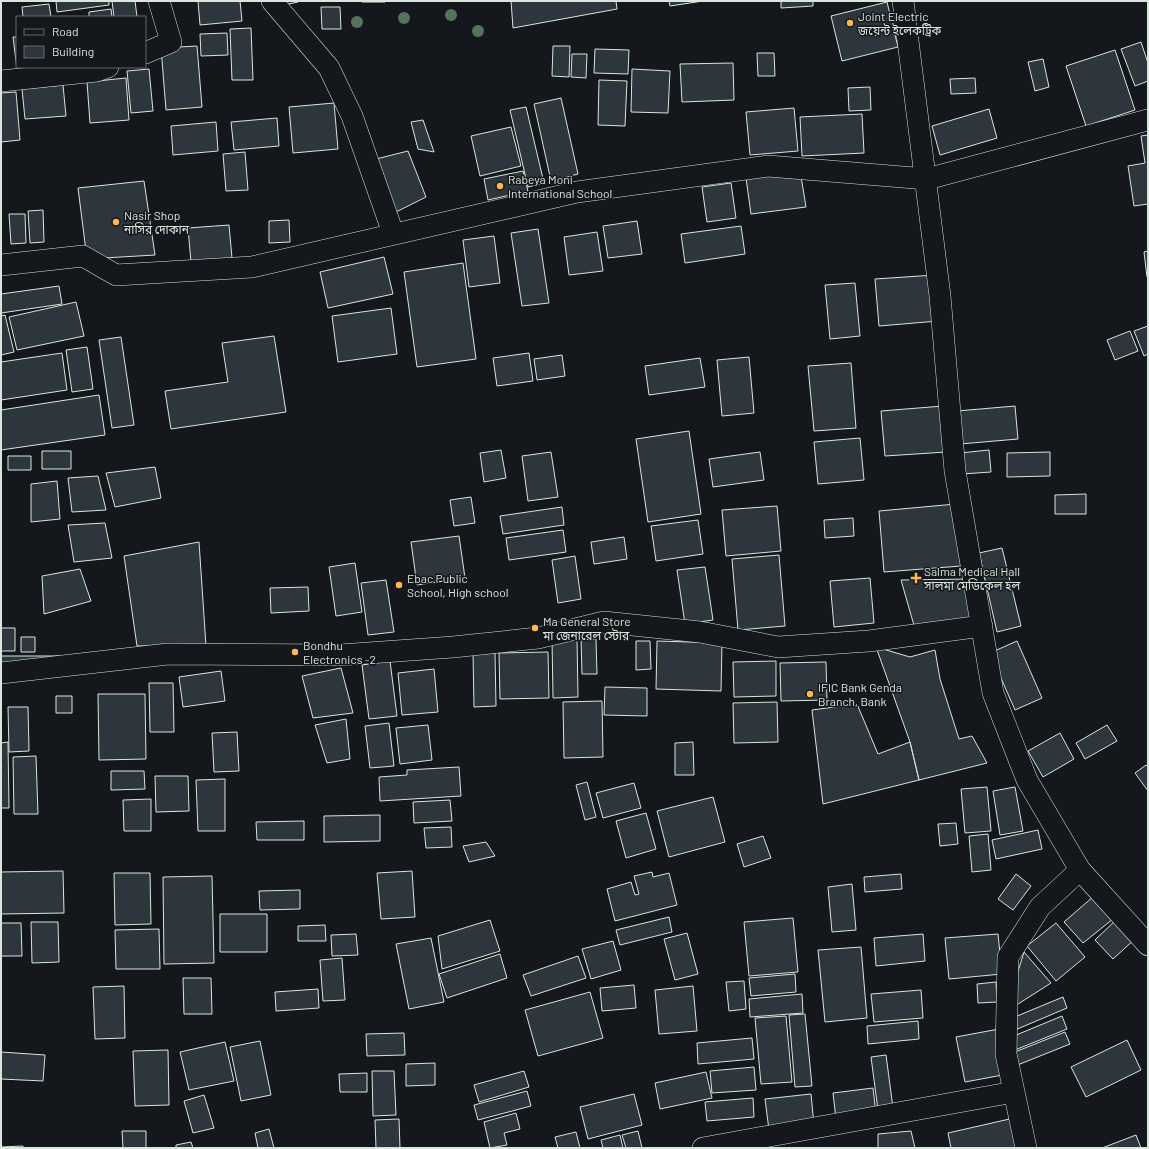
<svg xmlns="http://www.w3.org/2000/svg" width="1149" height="1149" viewBox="0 0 1149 1149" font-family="Barlow,'Noto Sans Bengali',sans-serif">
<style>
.building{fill:#2c363c;stroke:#d8e6dc}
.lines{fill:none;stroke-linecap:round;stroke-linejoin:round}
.street-casing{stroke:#d8e6dc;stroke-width:22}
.street{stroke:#14181c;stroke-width:21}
.tree{fill:#55745f}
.poi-dot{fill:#ffb74d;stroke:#14181c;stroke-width:1.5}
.labels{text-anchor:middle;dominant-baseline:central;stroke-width:3;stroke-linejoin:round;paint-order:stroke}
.poi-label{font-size:12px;fill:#d8e6dc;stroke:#14181c;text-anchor:start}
</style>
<rect width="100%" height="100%" fill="#14181c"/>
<path class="building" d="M56,1H109V5L57,12Z
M112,1H135L137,17H114Z
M198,1H240L242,21L200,25Z
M280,1H297L298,2L280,6Z
M362,1H385V2H362Z
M511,1H616L617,9L513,28Z
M669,1H703L670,6Z
M781,1H813V6L781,8Z
M887,2L898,47L842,61L831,16Z
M49,4L51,17H23L22,7Z
M321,7H340L341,29H322Z
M111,9L112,17H89V12Z
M251,28L253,80H232L230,29Z
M227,33L228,55L201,56L200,34Z
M13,37H17V67H35L17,69Z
M1141,42L1148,63V81L1135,86L1121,49Z
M197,46L202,107L166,110L161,48Z
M553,46H570L569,77L552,76Z
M595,49L629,50L628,74L594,73Z
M1115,50L1135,110L1086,126L1066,66Z
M757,53H774L775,76H758Z
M572,54H587L586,78L571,77Z
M1043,59L1049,87L1035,91L1028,62Z
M733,63L734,100L682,102L680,64Z
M149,69L153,111L131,113L127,71Z
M632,69L670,71L668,113L631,112Z
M126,78L129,120L90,123L87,82Z
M975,78L976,93L951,94L950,79Z
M599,80L627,81L625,126L598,125Z
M63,85L66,116L25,119L22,89Z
M870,87L871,110L849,111L848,88Z
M16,92L20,140L1,142V93Z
M561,98L578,174L551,181L534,104Z
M334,103L338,149L293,153L289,107Z
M526,107L544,183L528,187L510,110Z
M794,108L798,151L750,155L746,112Z
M989,109L997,138L940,155L932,126Z
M862,114L864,153L802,156L800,117Z
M277,118L279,146L234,150L231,122Z
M423,120L434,152L418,149L411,122Z
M216,122L218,151L173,155L171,126Z
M511,127L521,166L480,176L471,136Z
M1148,135V204L1134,206L1128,166L1145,163L1141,136Z
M408,151L426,197L396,212L376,159Z
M245,152L248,190L226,191L223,154Z
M800,170L806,207L751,214L746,178Z
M523,171L528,191L488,200L484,179Z
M144,181L155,255L87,259L78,188Z
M731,183L736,218L707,222L702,187Z
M43,210L44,242L30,243L28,211Z
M9,214H25L26,243L11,244Z
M289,220L290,242L269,243V221Z
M637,221L642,254L608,258L603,226Z
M229,225L232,258L191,262L188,228Z
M741,226L745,254L685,263L681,234Z
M538,229L549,303L522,306L511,233Z
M597,232L603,271L569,275L564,237Z
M494,236L500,283L469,287L463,240Z
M1148,251V277H1147L1144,252Z
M384,257L393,294L328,308L320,272Z
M463,263L476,359L417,367L404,272Z
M935,275L938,321L879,326L875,279Z
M855,283L860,336L830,339L825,285Z
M59,286L62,304L1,313V294Z
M76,302L84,336L17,350L9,317Z
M391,308L397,354L338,362L332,316Z
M5,315L14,352L1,355V316Z
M1148,326V354L1144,356L1134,331Z
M1130,331L1138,351L1115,360L1107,340Z
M274,336L286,412L171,429L165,391L228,382L222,343Z
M121,337L134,425L112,428L99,340Z
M87,347L93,389L72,392L66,350Z
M62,353L67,390L1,400V362Z
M529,353L533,381L497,386L493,358Z
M562,355L565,376L537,380L534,359Z
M749,357L754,413L722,416L717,360Z
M700,358L705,387L649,395L645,366Z
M851,363L856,428L814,431L808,366Z
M99,395L105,435L1,450V410Z
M943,406L946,452L885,456L881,411Z
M1015,406L1018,439L960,444L957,411Z
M689,431L701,514L648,522L636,439Z
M860,438L864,480L818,484L814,442Z
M501,450L506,478L484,482L480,453Z
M989,450L991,472L962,474L960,453Z
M42,451H71V469H42Z
M551,452L558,497L528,501L522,456Z
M760,452L764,480L713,487L709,459Z
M1050,452V476L1007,477V453Z
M8,456H31V470H8Z
M155,467L161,498L115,507L106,473Z
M98,476L106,510L72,512L68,478Z
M57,481L60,519L31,522V484Z
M1086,494V514H1055V495Z
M471,497L475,523L454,526L450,500Z
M956,504L961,566L884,572L879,511Z
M777,506L781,551L726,556L722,510Z
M562,507L564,525L503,534L500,516Z
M853,518L854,536L825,538L824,520Z
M698,520L703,554L656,561L651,526Z
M105,523L112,558L74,562L68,525Z
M563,530L566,552L509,560L506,538Z
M459,536L465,578L417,585L411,542Z
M624,537L627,559L594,564L591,542Z
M199,542L206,646H137L124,556Z
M1002,548L1021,626L997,632L979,553Z
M779,555L785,626L738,630L732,559Z
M575,556L581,599L558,603L552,560Z
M355,563L362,612L336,616L329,567Z
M705,567L713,620L685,624L677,570Z
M80,569L91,601L44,614L42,576Z
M870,578L874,623L834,627L830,581Z
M970,579L973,621L915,629L901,580Z
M386,580L394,632L368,635L361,583Z
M308,587L309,611L271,613L270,588Z
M1,628H15V651H1Z
M21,637H35V652H21Z
M577,638L578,697L553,698L552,639Z
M581,639H596L597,674H582Z
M636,641H650L651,669L636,670Z
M657,641L722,643L721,691L656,689Z
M1017,641L1042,698L1015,710L990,653Z
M876,647L910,657L935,650L940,679L959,739L972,736L987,763L919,780L910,742Z
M548,652L549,698L500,699L499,653Z
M473,653H495L496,706L474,707Z
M1,656H59L1,674Z
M390,661L397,716L369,719L362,665Z
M776,661V696L734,697L733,662Z
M826,662L827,700L781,701L780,663Z
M341,668L353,713L313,718L302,676Z
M434,669L438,712L402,715L398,673Z
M221,671L225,701L183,707L179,677Z
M149,683H173L174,732H150Z
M605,687L647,688V716L604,715Z
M98,694H145L146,759L99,760Z
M56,696H72V713H56Z
M602,701L603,757L564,758L563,702Z
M777,702L778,742L734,743L733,703Z
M857,704L878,754L910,742L919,780L823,804L812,710Z
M8,707H28L29,751L9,752Z
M346,719L350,759L327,763L315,725Z
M389,723L394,766L370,768L365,726Z
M428,725L432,760L400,764L396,728Z
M1107,725L1117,741L1085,759L1076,743Z
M237,732L239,771L214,772L212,733Z
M1060,733L1074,759L1043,777L1028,751Z
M8,742L9,808H1V743Z
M693,742L694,775H675V743Z
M36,756L38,814H14L13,757Z
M1146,765L1148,767V791L1135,773Z
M459,767L461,796L380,801L379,777L407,775V770Z
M111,771H144L145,789L111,790Z
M155,776H188L189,811L156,812Z
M225,779V831H198L196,780Z
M587,782L596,817L585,820L576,785Z
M634,783L641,808L603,818L596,793Z
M987,787L991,831L965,833L961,789Z
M1015,787L1023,831L1000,835L993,791Z
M713,797L725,842L669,857L657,811Z
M151,799V831H124L123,800Z
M450,800L452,821L414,823L413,802Z
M646,813L656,849L626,858L616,821Z
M380,815V841L324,842V816Z
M304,821V840H257L256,822Z
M956,823L958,844L940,846L938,824Z
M451,827L452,847L426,848L424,828Z
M1038,830L1042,849L996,859L992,840Z
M988,834L991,870L972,872L969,836Z
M763,836L771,858L744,867L737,844Z
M486,842L495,856L469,862L463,846Z
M63,871L64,913L1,914V872Z
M412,871L415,917L381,919L377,873Z
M652,872L653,877L669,873L677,905L615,921L607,889L631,882L635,895L639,894L634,876Z
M114,873H150L151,924L115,925Z
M901,874L902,889L865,892L864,877Z
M1016,874L1031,886L1013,910L998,899Z
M212,876L214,963L164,964L163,877Z
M852,884L856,930L832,932L828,887Z
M300,890V909L260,910L259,891Z
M1094,896L1113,919L1083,943L1064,922Z
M220,914H267V952H220Z
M669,917L672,932L620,945L616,930Z
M793,918L798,972L749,976L744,922Z
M1117,919L1135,939L1113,959L1095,940Z
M490,920L500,951L442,969L438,936Z
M31,922H58L59,962L32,963Z
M1,923H21L22,956H1Z
M1056,923L1085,957L1056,981L1027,946Z
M325,925L326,941H298V926Z
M159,929L160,969H116L115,930Z
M687,933L698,974L675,980L664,939Z
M356,934L358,955L332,956L331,935Z
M923,934L925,961L876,966L874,938Z
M998,934L1002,974L949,979L945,938Z
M431,938L444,1002L409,1009L396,944Z
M613,941L621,970L591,979L582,949Z
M861,947L867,1018L825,1022L818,950Z
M1024,952L1051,983L1015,1006L1016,978Z
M500,954L507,978L447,998L439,974Z
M578,956L586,978L531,996L523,975Z
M342,958L345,1000L323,1001L320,960Z
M795,974L796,992L751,996L749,978Z
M183,978H211L212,1014H184Z
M744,981L746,1009L729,1011L726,982Z
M996,982L997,1002L978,1003L977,984Z
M634,985L636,1008L602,1011L600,988Z
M124,986L125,1038L95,1039L93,987Z
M693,986L697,1031L659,1034L655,990Z
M318,989L319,1008L276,1011L275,992Z
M921,990L923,1018L874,1022L871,994Z
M590,992L603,1038L538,1056L525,1010Z
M802,994L803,1013L750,1017L749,999Z
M1063,997L1067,1008L1015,1030L1010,1019Z
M805,1014L812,1086L795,1087L789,1015Z
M786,1016L792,1082L761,1084L755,1018Z
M1062,1016L1067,1029L1015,1050L1009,1038Z
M918,1021L919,1039L868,1044L867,1026Z
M999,1029L1008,1074L965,1082L956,1037Z
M1065,1032L1070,1044L1015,1066L1010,1054Z
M404,1033L405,1055L367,1056L366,1034Z
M752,1038L754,1059L698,1064L697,1043Z
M1127,1040L1141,1070L1086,1097L1071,1067Z
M260,1041L271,1095L241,1101L230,1047Z
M225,1042L234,1081L189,1090L180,1052Z
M168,1050L169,1105L135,1106L133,1051Z
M1,1052L45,1055L43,1081L1,1079Z
M886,1055L893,1108L878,1110L871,1057Z
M435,1063V1085L406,1086V1064Z
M754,1067L756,1090L712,1093L710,1071Z
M372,1071H394L396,1115L373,1116Z
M524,1071L529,1087L479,1102L474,1085Z
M706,1072L712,1098L660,1109L655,1083Z
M367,1073V1092H340L339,1074Z
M873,1088L876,1114L836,1119L833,1093Z
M527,1091L531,1106L478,1120L474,1105Z
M634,1094L642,1125L588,1139L580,1107Z
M811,1094L814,1125L769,1130L765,1099Z
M204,1095L214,1128L193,1133L184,1101Z
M753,1098L754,1117L707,1121L705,1102Z
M516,1113L520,1129L504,1133L507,1145L490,1148L484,1122Z
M1014,1118L1021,1148H951L948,1133Z
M399,1119L400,1148H376L375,1120Z
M269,1129L274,1148H258L255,1133Z
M122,1131H146V1148H123Z
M638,1131L642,1148H626L622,1135Z
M911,1131L915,1148H878V1134Z
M576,1132L580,1148H558L555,1137Z
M620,1135L623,1148H603L601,1140Z
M1136,1135L1141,1148H1102Z
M191,1142L193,1148H176V1145Z
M23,1146V1148H1V1147Z"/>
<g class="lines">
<defs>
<path id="street" d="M272,1L329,68L352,116L393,233
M903,1L940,296L955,471L993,693L1027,780L1080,870L1148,945
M145,53L171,42L159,1
M1,81L97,71L108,67
M1,265L83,256L116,275L252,267L577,192L768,166L927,179L1148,120
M1,673L168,654L340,655L453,647L538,638L604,622L700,632L778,647L869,641L982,626
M703,1148L1014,1092
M1026,1148L1006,1054L1008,957L1040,907L1080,870"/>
</defs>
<use href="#street" class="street-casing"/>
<use href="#street" class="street"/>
</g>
<g class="tree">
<circle cx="451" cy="15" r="6"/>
<circle cx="404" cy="18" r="6"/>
<circle cx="357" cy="22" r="6"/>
<circle cx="478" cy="31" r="6"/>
</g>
<g class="poi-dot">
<circle cx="850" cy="23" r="4"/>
<circle cx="500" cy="186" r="4"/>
<circle cx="116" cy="222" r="4"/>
<path d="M914 572h4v4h4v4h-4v4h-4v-4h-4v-4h4z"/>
<circle cx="399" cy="585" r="4"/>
<circle cx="535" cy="628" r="4"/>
<circle cx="295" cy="652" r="4"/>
<circle cx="810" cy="694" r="4"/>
</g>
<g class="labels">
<g class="poi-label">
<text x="858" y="16">Joint Electric<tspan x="858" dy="14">জয়েন্ট ইলেকট্রিক</tspan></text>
<text x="508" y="179">Rabeya Moni<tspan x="508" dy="14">International School</tspan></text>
<text x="124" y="215">Nasir Shop<tspan x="124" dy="14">নাসির দোকান</tspan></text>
<text x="924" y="571">Salma Medical Hall<tspan x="924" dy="14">সালমা মেডিকেল হল</tspan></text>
<text x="407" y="578">Ebac Public<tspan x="407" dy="14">School, High school</tspan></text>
<text x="543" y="621">Ma General Store<tspan x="543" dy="14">মা জেনারেল স্টোর</tspan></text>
<text x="303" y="645">Bondhu<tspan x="303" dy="14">Electronics -2</tspan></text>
<text x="818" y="687">IFIC Bank Genda<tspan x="818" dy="14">Branch, Bank</tspan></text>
</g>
</g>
<rect width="1149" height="1149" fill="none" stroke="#d8e6dc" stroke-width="4"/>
<rect x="16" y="16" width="130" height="52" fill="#14181c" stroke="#626a69"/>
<rect x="24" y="29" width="20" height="6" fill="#14181c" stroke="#626a69"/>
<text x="52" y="36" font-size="12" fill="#d8e6dc">Road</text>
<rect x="24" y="46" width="20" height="12" fill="#2c363c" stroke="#626a69"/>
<text x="52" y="56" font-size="12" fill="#d8e6dc">Building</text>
</svg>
